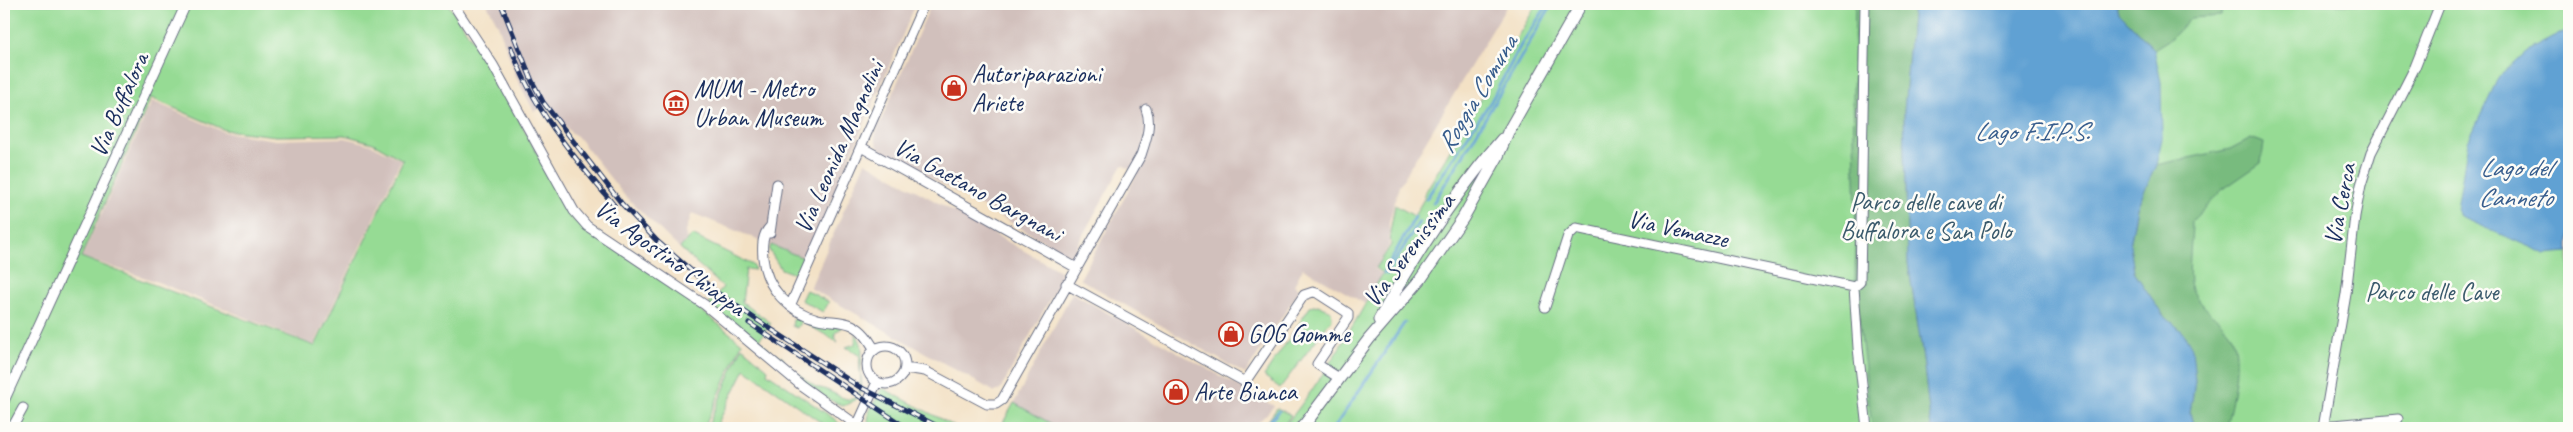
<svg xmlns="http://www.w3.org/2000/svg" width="2573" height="432" viewBox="0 0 2573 432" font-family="Caveat,sans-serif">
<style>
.industrial{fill:#d1c0bc}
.green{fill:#96db94;stroke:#588579;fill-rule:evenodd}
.forest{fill:#78bb7e;stroke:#4a756e}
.water{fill:#61a1d3;stroke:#3e6898}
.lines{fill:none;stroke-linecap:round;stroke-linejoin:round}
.stream{stroke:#61a1d3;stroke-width:3}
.street-casing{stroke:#676d82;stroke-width:11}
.secondary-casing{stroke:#676d82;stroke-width:13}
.street{stroke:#fff;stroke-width:9}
.secondary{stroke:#fff;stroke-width:11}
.rail-casing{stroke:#1b2f5e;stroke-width:5}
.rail{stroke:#fdfcf7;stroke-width:3;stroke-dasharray:9;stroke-linecap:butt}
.labels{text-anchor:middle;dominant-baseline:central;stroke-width:5;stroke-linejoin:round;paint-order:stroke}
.poi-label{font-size:25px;fill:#1b2f5e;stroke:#fdfcf7;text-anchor:start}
.street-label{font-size:25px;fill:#1b2f5e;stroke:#fdfcf7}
.park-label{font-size:25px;fill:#3a5a6c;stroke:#fdfcf7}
.water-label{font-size:26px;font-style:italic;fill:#375d8d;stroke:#fdfcf7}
</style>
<rect width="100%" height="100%" fill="#fdfcf7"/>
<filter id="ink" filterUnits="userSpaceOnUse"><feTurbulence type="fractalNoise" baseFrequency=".02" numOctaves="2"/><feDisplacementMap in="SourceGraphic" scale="10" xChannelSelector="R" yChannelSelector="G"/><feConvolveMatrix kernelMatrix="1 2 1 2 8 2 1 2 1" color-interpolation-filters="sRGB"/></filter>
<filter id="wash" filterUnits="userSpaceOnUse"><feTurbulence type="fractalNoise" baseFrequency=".0096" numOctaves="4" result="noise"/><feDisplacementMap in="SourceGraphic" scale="20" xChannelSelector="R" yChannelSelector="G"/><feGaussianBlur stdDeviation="1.12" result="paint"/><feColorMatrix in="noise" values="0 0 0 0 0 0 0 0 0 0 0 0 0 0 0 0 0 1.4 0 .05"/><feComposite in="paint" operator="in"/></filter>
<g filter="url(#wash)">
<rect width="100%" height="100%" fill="#f3e1c5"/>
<path class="industrial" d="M487,4H916L806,259L692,213L686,231L687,240L679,248L624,195L577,136L570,132L550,105L534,111L517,79L498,25Z
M931,4H1508L1399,186L1389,222V246L1375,269L1387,277L1369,306L1303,268L1294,285L1300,289L1245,374L1080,279L1138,173L1122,165L1071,256L882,151L877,145L875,138L877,130Z
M152,101L224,132L276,140L345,138L372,145L401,160L314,345L155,281L82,257Z
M865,162L1060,271L1062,277L1000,390L995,392L810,288Z
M1072,293L1274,406L1253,428H1059L1014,403Z"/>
<path class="green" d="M4,4H448L491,67L572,219L667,283L742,343L704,428H4ZM151,98L225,130L276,136L345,135L373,143L403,160L315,346L81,257Z
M1537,4H2569V428H1283C1322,381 1353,326 1383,273L1376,268L1391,245L1390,232L1395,205L1414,216L1425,197L1423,196Z
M692,235L753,265L755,270L746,269L742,302L771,323L759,340L769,349L766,354L709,304L723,287L680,248Z
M771,245L806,259L797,275L781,269L769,250Z
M806,290L829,302L823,312L801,300Z
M1318,305L1331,311L1332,319L1280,388L1264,376L1310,307Z
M796,318L810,324L843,327L836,332L835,337L838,342L801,321L797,328L792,326L793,320Z
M856,334C864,345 862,352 861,364C859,384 869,397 843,406L826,398L774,358L776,353L783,358L784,363L817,388C831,386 857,417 861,384C862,375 858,366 860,356L846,347L855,344Z
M742,347L768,369L767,373L836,420L843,428H821L823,424L745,369L717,425L722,428H707Z
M882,388L958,428H873L868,421L869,412Z
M1014,403L1059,428H1000Z
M1277,408L1291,415L1282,428H1263Z"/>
<path class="forest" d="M1855,4H1913L1904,112L1908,262L1923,358L1931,428H1872L1855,283L1856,221L1853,96Z
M2117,4H2222L2221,16L2191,18L2173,37L2154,49L2119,13Z
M2251,138L2264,143L2261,163L2222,190L2192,221C2192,240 2188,263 2190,282C2193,301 2216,316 2228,330C2245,351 2231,404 2226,428H2194L2190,413L2195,381L2183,332L2163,315L2134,272L2130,247L2137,207L2156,165L2230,149Z"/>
<path class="water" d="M1913,4H2117L2119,13L2154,49L2161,82L2162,139L2156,165L2137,207L2130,246L2134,272L2163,315L2183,332L2192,348L2195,381L2190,413L2194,428H1931L1923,358L1908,262L1904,112Z
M2569,29V252L2546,254L2460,217L2457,209L2468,142L2499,76L2525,52Z"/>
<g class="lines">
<path class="stream" d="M1426,199L1491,101L1521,45L1548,4
M1433,203L1469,146L1552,4
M1384,273L1415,217
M1387,274L1419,222
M1279,428L1270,421L1279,411
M1334,428L1405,322"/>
</g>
</g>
<g filter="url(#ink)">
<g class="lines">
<defs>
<path id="street" d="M453,4L493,65L574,211L587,226L705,305L802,386L861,428
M1865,4L1860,282L1854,287L1858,348L1867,428
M861,147L1075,267
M770,227C762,235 762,246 763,258C766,288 789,312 818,319C830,322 841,320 852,325C863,330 869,340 875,350
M770,233L777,184
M1066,284L1245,382L1304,295L1313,292L1317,293L1348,313V318L1317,364L1339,378
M790,306L924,4
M1545,307L1568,236L1576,228L1854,287
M867 365a19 19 0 1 1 38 0a19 19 0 1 1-38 0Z
M905,368L925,371L987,404H996L1002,400L1141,155C1146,140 1152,124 1146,109
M4,401L186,4
M2323,426L2398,419
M12,428L23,408
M856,428L877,382
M2323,428L2346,294L2355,216L2361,185L2371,153L2415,67L2440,4"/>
<path id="secondary" d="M1379,320C1414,257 1455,193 1502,139
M1302,428L1369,339L1420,280L1463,218L1498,156L1508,132L1581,4"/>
</defs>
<use href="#street" class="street-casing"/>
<use href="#secondary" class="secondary-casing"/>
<use href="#street" class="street"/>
<use href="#secondary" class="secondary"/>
<defs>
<path id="rail" d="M501,4L532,81L543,102L622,204L658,242L716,292L754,318L858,386L941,428
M511,47C532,108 573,156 614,205
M749,323L907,428"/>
</defs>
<use href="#rail" class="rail-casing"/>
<use href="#rail" class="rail"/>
</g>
</g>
<defs>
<symbol id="shop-ring" viewBox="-11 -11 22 22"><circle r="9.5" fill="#fdfcf7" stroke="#c8321e" stroke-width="1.5"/><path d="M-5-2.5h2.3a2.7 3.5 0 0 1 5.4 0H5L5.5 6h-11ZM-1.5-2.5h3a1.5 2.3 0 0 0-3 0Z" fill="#c8321e"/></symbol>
<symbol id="museum-ring" viewBox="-11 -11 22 22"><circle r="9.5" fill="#fdfcf7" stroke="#c8321e" stroke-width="1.5"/><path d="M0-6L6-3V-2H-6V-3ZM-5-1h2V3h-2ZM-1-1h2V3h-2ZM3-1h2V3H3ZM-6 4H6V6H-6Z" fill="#c8321e"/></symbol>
</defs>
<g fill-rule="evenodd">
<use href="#shop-ring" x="940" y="74" width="28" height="28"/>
<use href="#museum-ring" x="662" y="89" width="28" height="28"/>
<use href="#shop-ring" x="1217" y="320" width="28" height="28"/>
<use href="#shop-ring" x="1162" y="378" width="28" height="28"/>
</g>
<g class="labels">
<g class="poi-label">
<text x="972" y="74">Autoriparazioni<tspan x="972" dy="29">Ariete</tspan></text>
<text x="694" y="89">MUM - Metro<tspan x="694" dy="29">Urban Museum</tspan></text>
<text x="1248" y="334">GOG Gomme</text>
<text x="1194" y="392">Arte Bianca</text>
</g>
<g class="street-label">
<text transform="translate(119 105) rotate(-66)">Via Buffalora</text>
<text transform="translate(839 147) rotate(-66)">Via Leonida Magnolini</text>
<text transform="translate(978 190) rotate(29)">Via Gaetano Bargnani</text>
<text transform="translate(2340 204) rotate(-79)">Via Cerca</text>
<text transform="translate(1678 229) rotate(12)">Via Vemazze</text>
<text transform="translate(1409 250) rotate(-53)">Via Serenissima</text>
<text transform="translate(670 258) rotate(36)">Via Agostino Chiappa</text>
</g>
<g class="park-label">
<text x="1926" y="202">Parco delle cave di<tspan x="1926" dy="29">Buffalora e San Polo</tspan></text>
<text x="2432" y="292">Parco delle Cave</text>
</g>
<g class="water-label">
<text transform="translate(1477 94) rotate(-59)">Roggia Comuna</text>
<text x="2032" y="131">Lago F.I.P.S.</text>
<text x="2515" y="167">Lago del<tspan x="2515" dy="30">Canneto</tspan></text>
</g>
</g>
<rect width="2573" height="432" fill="none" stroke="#fdfcf7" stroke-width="20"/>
</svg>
